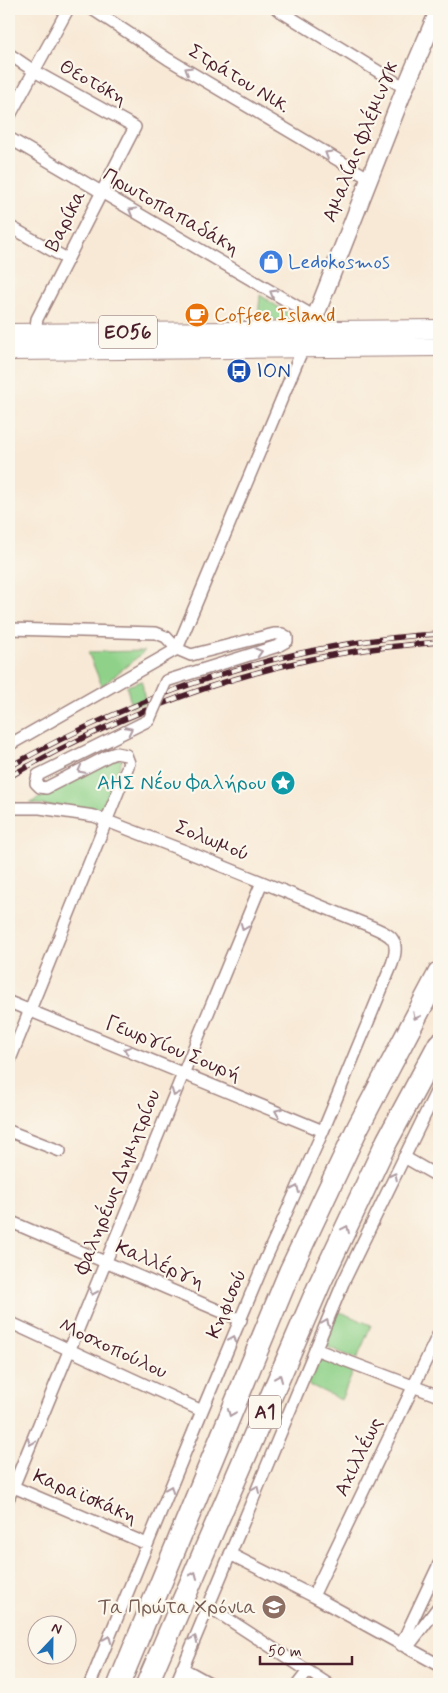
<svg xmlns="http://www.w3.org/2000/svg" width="448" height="1693" viewBox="0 0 448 1693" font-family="Mynerve,sans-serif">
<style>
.green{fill:#8fd189;stroke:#6c785a}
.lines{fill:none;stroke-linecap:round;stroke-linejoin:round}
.street-casing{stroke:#a18480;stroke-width:14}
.secondary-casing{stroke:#a18480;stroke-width:19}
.primary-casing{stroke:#a18480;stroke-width:20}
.highway-casing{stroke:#a18480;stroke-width:24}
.street{stroke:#fff;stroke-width:11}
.secondary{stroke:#fff;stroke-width:16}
.primary{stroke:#fff;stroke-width:18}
.highway{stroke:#fff;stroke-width:21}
.rail-casing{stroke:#4a1f2b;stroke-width:5.5}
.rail{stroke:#fbf7ec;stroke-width:4;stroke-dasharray:11;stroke-linecap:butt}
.street-bridge-casing{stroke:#a18480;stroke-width:14;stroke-linecap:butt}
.street-bridge{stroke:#fff;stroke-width:11}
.oneway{stroke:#ae9aa0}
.labels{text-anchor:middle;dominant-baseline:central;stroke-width:4.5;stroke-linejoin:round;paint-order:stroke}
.shield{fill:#fbf7ec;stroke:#7f6065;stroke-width:1}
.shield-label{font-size:19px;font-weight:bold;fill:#4a1f2b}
.street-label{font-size:20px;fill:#4a1f2b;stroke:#fbf7ec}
.shop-label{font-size:20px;fill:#366cbe;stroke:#fbf7ec;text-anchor:start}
.food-label{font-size:20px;fill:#c56008;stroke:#fbf7ec;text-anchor:start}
.transit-label{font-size:20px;fill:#164399;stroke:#fbf7ec;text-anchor:start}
.culture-label{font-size:20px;fill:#0d838f;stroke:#fbf7ec;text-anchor:end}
.education-label{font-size:20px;fill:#785e54;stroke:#fbf7ec;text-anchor:end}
</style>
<rect width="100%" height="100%" fill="#fbf7ec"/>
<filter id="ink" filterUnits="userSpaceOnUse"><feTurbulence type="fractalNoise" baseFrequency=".02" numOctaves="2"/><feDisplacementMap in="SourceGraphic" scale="10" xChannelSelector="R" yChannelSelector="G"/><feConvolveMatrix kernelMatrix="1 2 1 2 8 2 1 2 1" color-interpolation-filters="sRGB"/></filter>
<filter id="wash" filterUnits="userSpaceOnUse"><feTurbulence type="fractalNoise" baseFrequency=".0096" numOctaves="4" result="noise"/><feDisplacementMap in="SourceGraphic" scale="20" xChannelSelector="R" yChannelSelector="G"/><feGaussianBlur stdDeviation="1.12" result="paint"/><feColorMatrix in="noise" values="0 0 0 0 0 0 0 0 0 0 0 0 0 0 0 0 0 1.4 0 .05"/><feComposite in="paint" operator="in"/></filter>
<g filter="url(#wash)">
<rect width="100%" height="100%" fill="#f8e9d6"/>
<path class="green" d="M260,295L289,314V318L285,321L258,318Z
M145,651L102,686L88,652Z
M142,681L145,703L131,706L127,686Z
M116,758L122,760L103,811L92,813L30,803Z
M338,1311L371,1325L357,1359L323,1345Z
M318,1356L354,1370L341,1400L306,1383Z"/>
</g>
<g filter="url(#ink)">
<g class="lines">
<defs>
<path id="street" d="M92,9L168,59L370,179
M277,9L405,88
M9,54L34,71L135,127L37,319L35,333
M9,117L68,9
M9,138L315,317
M9,226L67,259
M9,629L156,633L166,637L177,649L191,655L274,634H282L287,637V641L278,646
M177,649L303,348
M9,745L177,649
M9,808H40L94,816L195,855L370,926C391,935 401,939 392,964L323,1131L266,1258L202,1411L90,1684
M9,1002L323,1131
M9,1062L120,787L129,763L126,755
M9,1131L60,1151
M404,1157L439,1177
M9,1221L241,1320
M9,1322L202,1411
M315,1349L439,1396
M9,1485L147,1544
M9,1497L262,882
M230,1554L313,1596L439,1665
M313,1596L439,1333
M208,1606L328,1684
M401,1645L439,1564
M407,1648L439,1606
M182,1668L211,1684
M176,1684L343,1283L439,1086
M298,1684L308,1671"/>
<path id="secondary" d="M303,348L405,88L439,9"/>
<path id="primary" d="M9,333L439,329
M9,351L439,347"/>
<path id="highway" d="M119,1684L290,1271L358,1127L439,973
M147,1684L320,1283L387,1141L439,1044"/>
</defs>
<use href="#street" class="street-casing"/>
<use href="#secondary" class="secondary-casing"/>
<use href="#primary" class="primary-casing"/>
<use href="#highway" class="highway-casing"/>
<use href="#street" class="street"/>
<use href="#secondary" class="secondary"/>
<use href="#primary" class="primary"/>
<use href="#highway" class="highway"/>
<defs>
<path id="rail" d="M9,767C140,693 288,642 439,634
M9,777C100,724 205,682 308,660C351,650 395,646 439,642"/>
</defs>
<use href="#rail" class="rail-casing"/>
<use href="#rail" class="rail"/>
<defs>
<path id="street-bridge" d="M126,755L116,753L110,755L46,788L40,787L36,783L38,775L149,720L166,681L278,646"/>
</defs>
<use href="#street-bridge" class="street-bridge-casing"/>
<use href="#street-bridge" class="street-bridge"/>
</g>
<defs><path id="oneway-chevron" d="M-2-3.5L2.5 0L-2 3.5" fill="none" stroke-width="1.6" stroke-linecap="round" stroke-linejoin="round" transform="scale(1.25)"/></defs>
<g class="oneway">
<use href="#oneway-chevron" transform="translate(188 70) rotate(-149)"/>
<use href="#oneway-chevron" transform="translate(328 154) rotate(-149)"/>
<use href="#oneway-chevron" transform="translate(132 211) rotate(-150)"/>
<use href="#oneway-chevron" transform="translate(273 293) rotate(-150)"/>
<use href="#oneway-chevron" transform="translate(259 652) rotate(-17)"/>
<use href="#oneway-chevron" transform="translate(129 730) rotate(-26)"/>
<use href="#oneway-chevron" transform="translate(81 770) rotate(152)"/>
<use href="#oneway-chevron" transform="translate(244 927) rotate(112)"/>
<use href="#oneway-chevron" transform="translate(416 1016) rotate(118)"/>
<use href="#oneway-chevron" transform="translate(127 1050) rotate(-158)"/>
<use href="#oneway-chevron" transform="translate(175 1093) rotate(112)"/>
<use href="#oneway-chevron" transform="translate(278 1112) rotate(-158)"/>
<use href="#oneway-chevron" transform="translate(394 1176) rotate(-63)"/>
<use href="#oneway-chevron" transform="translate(296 1189) rotate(-66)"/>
<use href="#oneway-chevron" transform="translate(346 1229) rotate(-65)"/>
<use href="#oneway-chevron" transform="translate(93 1292) rotate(112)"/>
<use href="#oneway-chevron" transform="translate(326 1323) rotate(-67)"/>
<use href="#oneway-chevron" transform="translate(233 1339) rotate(-67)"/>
<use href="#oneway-chevron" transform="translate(279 1378) rotate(-67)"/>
<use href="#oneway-chevron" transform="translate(231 1413) rotate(112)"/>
<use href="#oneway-chevron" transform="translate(31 1442) rotate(112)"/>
<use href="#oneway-chevron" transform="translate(170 1489) rotate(-67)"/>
<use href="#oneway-chevron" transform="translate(256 1489) rotate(-67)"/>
<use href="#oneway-chevron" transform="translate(194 1575) rotate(-67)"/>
<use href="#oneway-chevron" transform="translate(108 1639) rotate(-68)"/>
<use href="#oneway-chevron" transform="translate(194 1639) rotate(-67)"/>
</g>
</g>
<defs>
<symbol id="shop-disc" viewBox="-11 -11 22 22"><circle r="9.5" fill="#3f7fe0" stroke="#fbf7ec"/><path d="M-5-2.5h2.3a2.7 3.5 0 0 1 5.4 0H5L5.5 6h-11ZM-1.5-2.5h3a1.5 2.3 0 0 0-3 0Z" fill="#fff"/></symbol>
<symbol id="cafe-disc" viewBox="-11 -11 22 22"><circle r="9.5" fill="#e8710a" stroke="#fbf7ec"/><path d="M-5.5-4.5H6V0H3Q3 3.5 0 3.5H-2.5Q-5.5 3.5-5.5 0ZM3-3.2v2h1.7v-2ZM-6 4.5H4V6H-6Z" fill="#fff"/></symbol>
<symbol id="bus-disc" viewBox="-11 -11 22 22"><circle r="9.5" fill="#1a4fb4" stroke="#fbf7ec"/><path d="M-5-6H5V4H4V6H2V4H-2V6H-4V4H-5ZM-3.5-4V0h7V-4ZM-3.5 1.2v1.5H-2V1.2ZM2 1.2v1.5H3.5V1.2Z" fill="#fff"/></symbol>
<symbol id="sight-disc" viewBox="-11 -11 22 22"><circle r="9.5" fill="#0f9aa8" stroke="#fbf7ec"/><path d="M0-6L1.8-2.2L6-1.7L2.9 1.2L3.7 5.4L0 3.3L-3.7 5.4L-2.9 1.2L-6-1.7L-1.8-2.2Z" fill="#fff"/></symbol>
<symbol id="school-disc" viewBox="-11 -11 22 22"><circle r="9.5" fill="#8d6e63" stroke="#fbf7ec"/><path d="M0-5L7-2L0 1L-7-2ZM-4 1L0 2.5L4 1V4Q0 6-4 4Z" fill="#fff"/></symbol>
</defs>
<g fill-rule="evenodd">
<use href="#shop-disc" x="257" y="248" width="28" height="28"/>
<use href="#cafe-disc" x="183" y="301" width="28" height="28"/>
<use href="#bus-disc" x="225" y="357" width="28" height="28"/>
<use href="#sight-disc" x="269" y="769" width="28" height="28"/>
<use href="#school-disc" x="260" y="1593" width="28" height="28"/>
</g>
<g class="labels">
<g class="shield">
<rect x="99" y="315.5" width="58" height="33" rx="4"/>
<rect x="249" y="1395.5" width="32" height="33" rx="4"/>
</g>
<g class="shield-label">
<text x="128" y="332">ΕΟ56</text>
<text x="265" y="1412">Α1</text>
</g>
<g class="street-label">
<text transform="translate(239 79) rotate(31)">Στράτου Νικ.</text>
<text transform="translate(93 83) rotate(29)">Θεοτόκη</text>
<text transform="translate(361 142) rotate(-68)">Αμαλίας Φλέμινγκ</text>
<text transform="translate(171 212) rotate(30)">Πρωτοπαπαδάκη</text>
<text transform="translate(66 221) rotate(-63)">Βαρίκα</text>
<text transform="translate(212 841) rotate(22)">Σολωμού</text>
<text transform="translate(173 1049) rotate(22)">Γεωργίου Σουρή</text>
<text transform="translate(118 1182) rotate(-68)">Φαληρέως Δημητρίου</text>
<text transform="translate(160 1265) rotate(23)">Καλλέργη</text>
<text transform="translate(227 1304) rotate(-67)">Κηφισού</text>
<text transform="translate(113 1349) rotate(25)">Μοσχοπούλου</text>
<text transform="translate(359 1457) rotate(-64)">Αχιλλέως</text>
<text transform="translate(85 1497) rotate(23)">Καραϊσκάκη</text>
</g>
<g class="shop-label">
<text x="288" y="262">Ledokosmos</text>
</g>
<g class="food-label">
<text x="214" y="315">Coffee Island</text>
</g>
<g class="transit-label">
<text x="256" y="371">ΙΟΝ</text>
</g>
<g class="culture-label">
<text x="266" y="783">ΑΗΣ Νέου Φαλήρου</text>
</g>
<g class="education-label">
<text x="256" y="1607">Τα Πρώτα Χρόνια</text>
</g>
</g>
<rect width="448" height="1693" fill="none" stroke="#fbf7ec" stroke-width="30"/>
<g transform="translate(52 1640) rotate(22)"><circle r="24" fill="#fbf7ec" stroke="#b4a19f"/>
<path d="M0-4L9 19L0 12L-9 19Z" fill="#1f6fb2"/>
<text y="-8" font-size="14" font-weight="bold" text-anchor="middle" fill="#4a1f2b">N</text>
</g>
<path d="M260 1656v8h92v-8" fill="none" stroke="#4a1f2b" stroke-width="2.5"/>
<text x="268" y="1656" font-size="15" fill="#4a1f2b" stroke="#fbf7ec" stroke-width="4" paint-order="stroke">50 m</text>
</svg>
